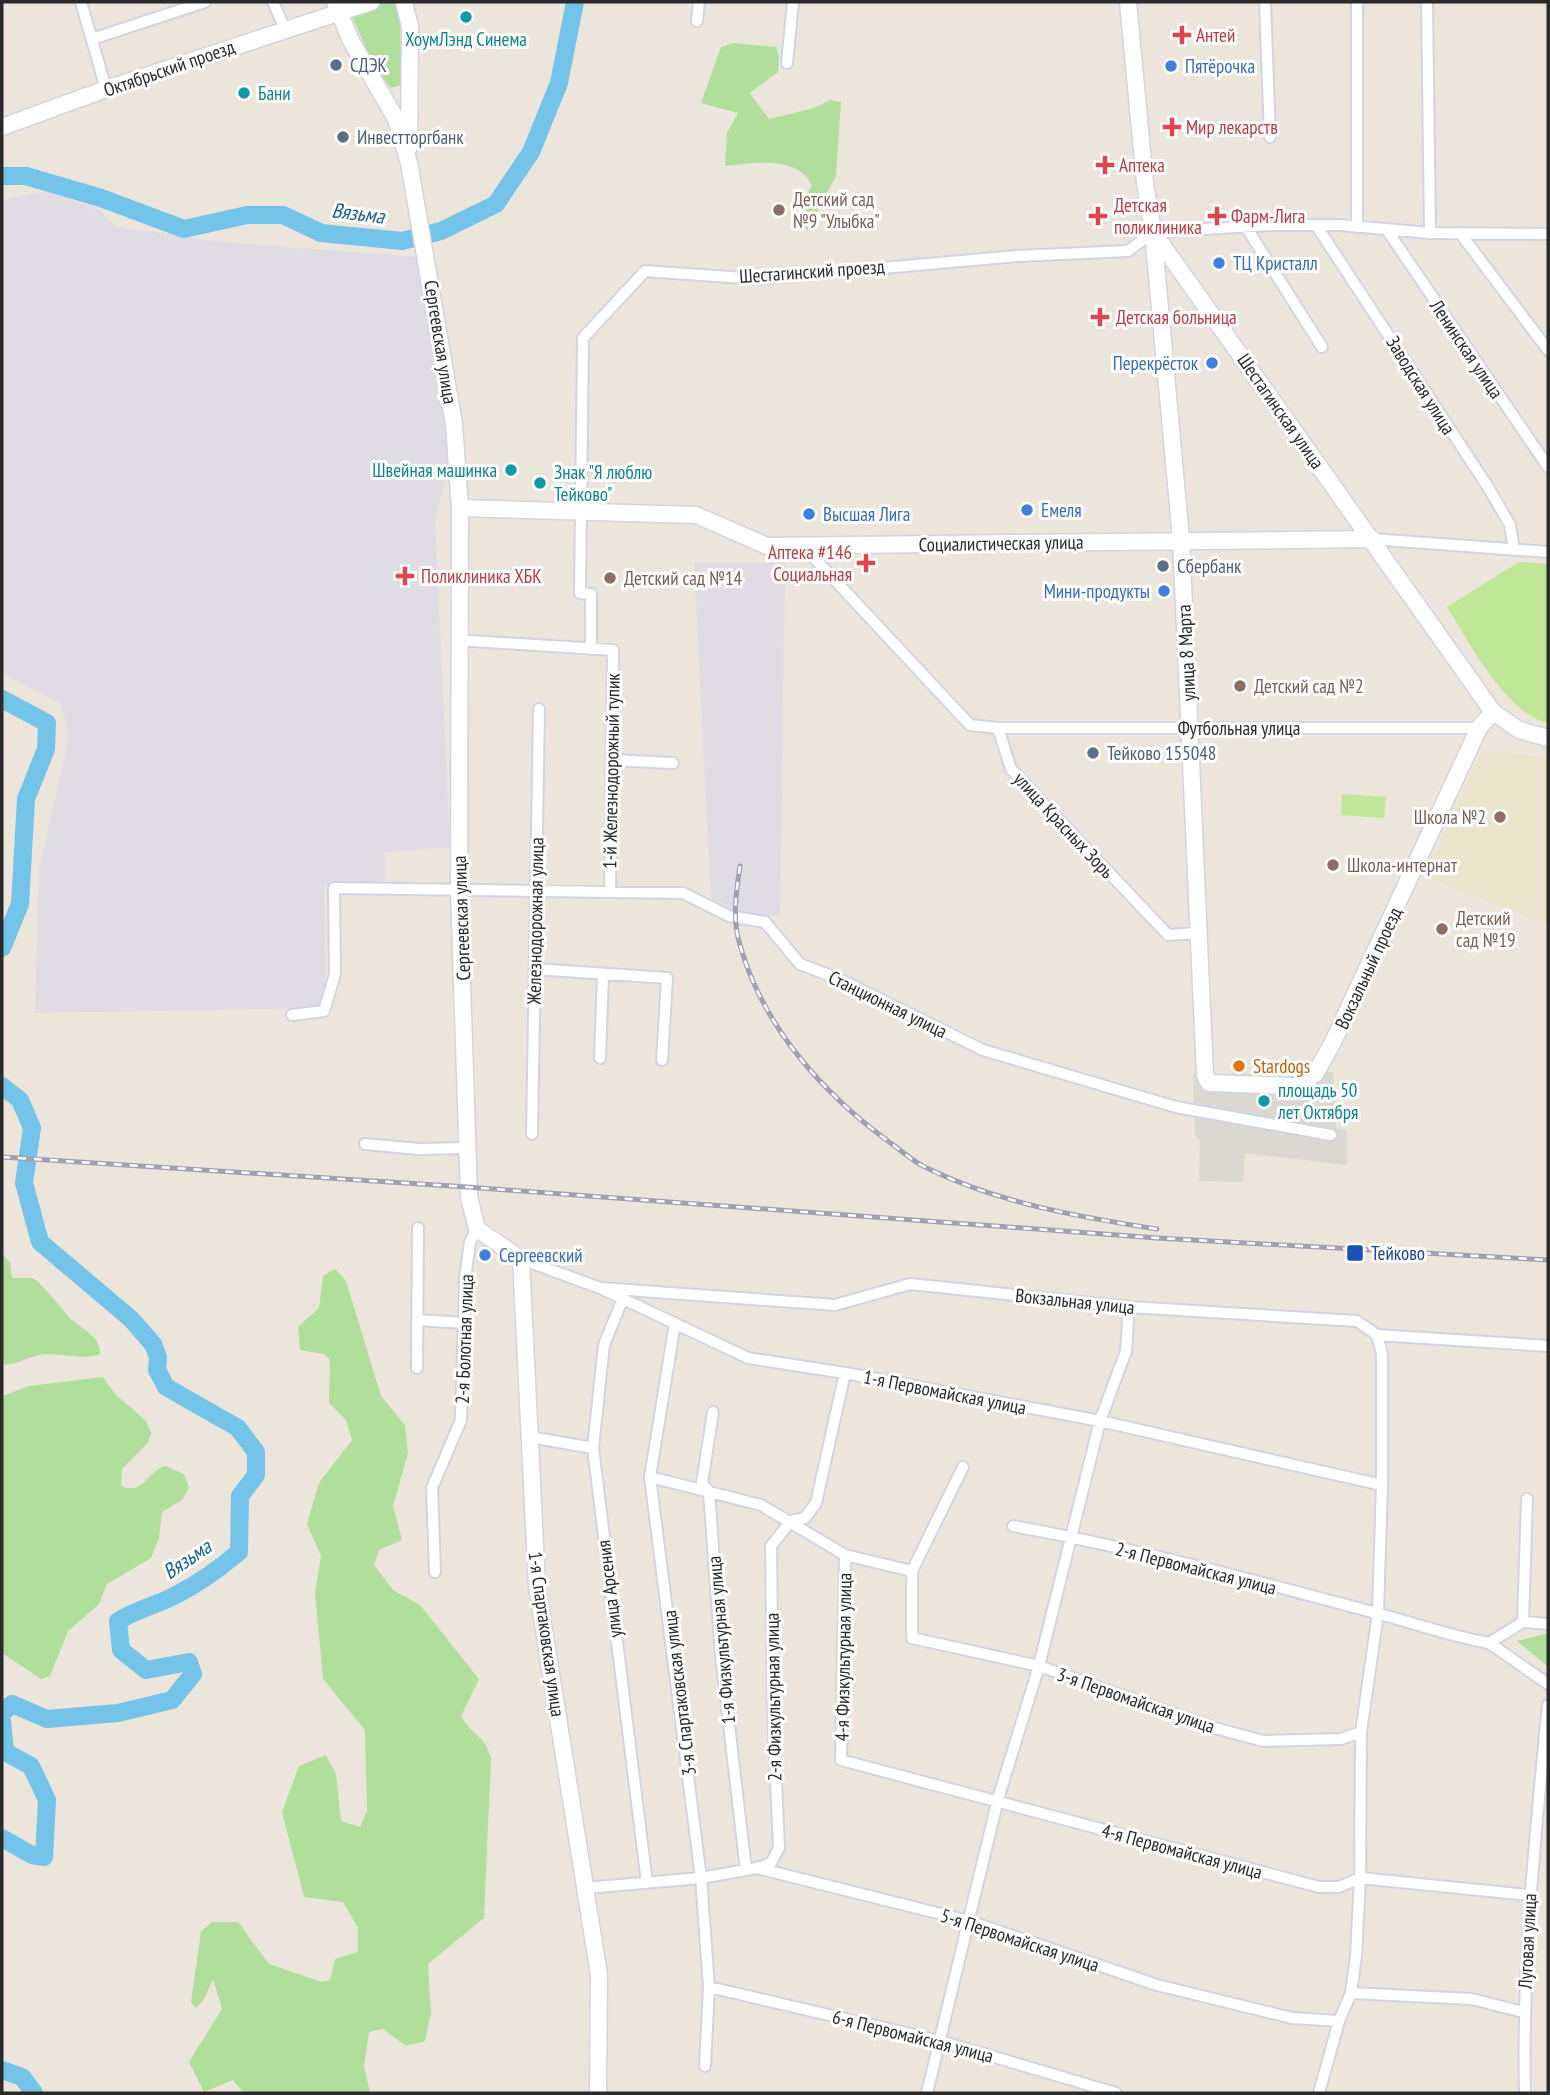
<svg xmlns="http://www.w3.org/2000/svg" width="1550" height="2095" viewBox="0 0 1550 2095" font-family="'PT Sans Narrow',sans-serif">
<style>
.industrial{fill:#dfdce4}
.education{fill:#ece3cc}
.green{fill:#afdf9b}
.pitch{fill:#c0e697}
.plaza{fill:#dbd8d3}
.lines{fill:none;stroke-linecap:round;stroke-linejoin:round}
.river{stroke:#74c3e8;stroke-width:18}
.street-casing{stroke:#d1d4e2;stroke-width:14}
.secondary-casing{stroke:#d1d4e2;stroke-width:19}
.street{stroke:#fff;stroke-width:10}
.secondary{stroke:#fff;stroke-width:16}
.rail-casing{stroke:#9fa1b3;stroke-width:5}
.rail{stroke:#fff;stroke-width:2.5;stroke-dasharray:8;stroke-linecap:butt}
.culture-dot{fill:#0f9aa8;stroke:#fff;stroke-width:2.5}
.health-dot{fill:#e0444e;stroke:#fff;stroke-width:2.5}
.service-dot{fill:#5c6f8a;stroke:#fff;stroke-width:2.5}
.shop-dot{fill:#3f7fe0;stroke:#fff;stroke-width:2.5}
.education-dot{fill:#8d6e63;stroke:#fff;stroke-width:2.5}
.food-dot{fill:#e8710a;stroke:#fff;stroke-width:2.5}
.transit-dot{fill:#1a4fb4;stroke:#fff;stroke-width:2.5}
.labels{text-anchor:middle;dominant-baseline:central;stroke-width:6;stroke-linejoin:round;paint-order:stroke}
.health-label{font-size:19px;fill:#be3a42;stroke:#fff;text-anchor:start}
.culture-label{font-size:19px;fill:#0d838f;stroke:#fff;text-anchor:start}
.service-label{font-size:19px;fill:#4e5e75;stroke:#fff;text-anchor:start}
.shop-label{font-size:19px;fill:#366cbe;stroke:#fff;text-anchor:start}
.street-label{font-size:19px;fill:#2a2a2a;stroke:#fff}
.education-label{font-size:19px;fill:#785e54;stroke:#fff;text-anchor:start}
.food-label{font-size:19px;fill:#c56008;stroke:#fff;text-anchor:start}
.transit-label{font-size:19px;fill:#164399;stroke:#fff;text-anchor:start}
.water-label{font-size:21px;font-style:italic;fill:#146193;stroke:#fff}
</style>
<rect width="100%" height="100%" fill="#ebe5dc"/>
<path class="industrial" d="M49,191L99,210L116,227L222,242L417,257L451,430L450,457L435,522L450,847L385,852V882L324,885L326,997L319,1008L35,1013L39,869L69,737L61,703L2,673V200Z
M694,563H785L780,916L744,914L711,898Z"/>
<path class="education" d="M1483,750L1548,758V925L1425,877Z"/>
<path class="green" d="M383,2L395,3L400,20L402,80L399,86L391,88L374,67L351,14L354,8Z
M733,43L776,47L779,57L778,72L750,93L769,119L814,108L830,100L841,102L836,176L807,230L799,217L803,200L812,186C800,155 751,163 725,166L727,133L738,113L701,103L721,47Z
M2,1253L10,1263L12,1278H32L38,1282C49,1293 59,1305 68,1316C79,1329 100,1333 100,1354C89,1360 60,1354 45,1354C30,1355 17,1365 2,1365Z
M335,1269L346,1281L381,1396L405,1425L408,1453L393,1506L402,1540L379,1550L374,1565L393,1590L420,1605L479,1679L461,1716C473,1736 485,1736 491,1758L484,1918L428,1964L431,2013L425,2041L406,2046L383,2029L369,2032L364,2066L370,2093H244L233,2080L204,2092L189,2062L222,2009L213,1979L204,1999L196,2008L191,2002L201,1932L212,1922H238L269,1964L322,1982L330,1980L335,1959L358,1952V1928L343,1902L304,1897L282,1812L299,1766L326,1755L336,1774L341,1821L360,1827L367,1811L365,1730L323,1679L315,1593L321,1556L307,1524L319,1483L352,1440L346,1420L329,1403L330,1360L324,1354L300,1350L298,1327L319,1308L323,1276Z
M103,1377L115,1394L146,1421L151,1433L148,1443L122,1469L121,1485C142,1497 148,1471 165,1466L184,1474L189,1488L182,1500L162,1512L159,1538L151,1558L107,1584L99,1604L68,1631L50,1676L41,1679L2,1653V1396L29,1386Z
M1548,1633V1667L1517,1641Z"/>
<path class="pitch" d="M1519,562L1548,564V723C1505,713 1470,643 1447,607Z
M1342,794L1386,797L1384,818L1341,815Z"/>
<path class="plaza" d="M1333,1072L1336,1128L1347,1130V1165L1245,1153L1243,1182L1199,1181L1200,1141L1195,1134L1193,1074Z"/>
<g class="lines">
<path class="river" d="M2,176H26L101,198L184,229L247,215H283L321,233L402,241L441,231L496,204L531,152L559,83L575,2
M2,699L47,723L46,749L26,799L20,904L2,948
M2,1086L20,1100L32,1128L24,1183L40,1242L131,1319L153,1344L158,1357L157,1370L166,1387L238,1428L256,1452V1475L240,1496L239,1552C219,1569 198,1584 174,1596C155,1606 137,1609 118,1621L121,1650L146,1670L189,1662L193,1674L172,1700L118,1713L47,1719L12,1704L2,1713
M2,1721L5,1752L31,1766L47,1800L44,1857L32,1855L2,1838
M2,2070L22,2077L34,2093"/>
<defs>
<path id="street" d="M81,2L106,89
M273,2L285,29
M1265,2L1270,137
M1357,2V227
M1427,2L1430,233
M697,21L699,2
M92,39L205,2
M787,63L793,2
M1316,225L1488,487L1510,525L1514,550
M1246,227L1322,347
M1387,230L1548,467
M1460,233L1548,350
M1372,539L1548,552
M803,546L970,725L998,728L1011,769L1168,935L1198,933
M457,640L613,650L610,891
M591,649V594L580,593L583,338L645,271L758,279L1018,256L1128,251L1153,232L1273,225H1340L1430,233L1548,234
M998,728H1479
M612,760L673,763
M534,969L667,978L662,1060
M292,1015L324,1011L335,974L334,888L683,893L729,916L765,922L800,964L839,979L983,1050L1176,1107L1331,1135
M600,1058L603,975
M532,1134L539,709
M365,1144L419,1149L469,1148
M521,1259L600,1288L748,1358L845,1373L1100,1421L1382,1485
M600,1288L835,1305L910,1284L1129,1307L1357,1321L1377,1335L1548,1346
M623,1298L604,1345L593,1448L647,1883
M417,1320L464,1323
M675,1323L650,1477L701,1878L709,1987L705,2066
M417,1368L418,1228
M713,1412L702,1483L709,1492L721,1656L746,1870
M530,1437L593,1448
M963,1467L912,1571V1638L1039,1666L1215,1728L1263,1741L1341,1739L1361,1732
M650,1477L761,1505L845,1555L912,1571
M1013,1526C1135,1548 1256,1581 1376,1613C1414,1623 1450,1636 1489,1643L1523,1622L1548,1624
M845,1555L841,1760L1319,1887H1339L1360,1878L1529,1895
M435,1572L432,1488L461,1420L465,1278L470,1242L477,1229
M1523,1622L1527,1499
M1489,1643L1548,1684
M757,1868L771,1863L779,1848L773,1711L771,1546L791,1521L805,1518L816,1503L845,1373
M585,1888L701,1878L757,1868L969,1921L1157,1985L1292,2018L1339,2021
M709,1987L940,2041L1116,2093
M1351,1993L1472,1999L1523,2012
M927,2093L998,1799L1039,1666L1100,1421L1126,1351L1129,1307
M1319,2093L1339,2021L1351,1993L1356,1956L1360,1878L1361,1732L1378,1613L1382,1485V1354L1377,1335
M1525,2093C1522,1963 1535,1835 1548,1705"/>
<path id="secondary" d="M335,2L351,41L396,119L409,163L454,424L460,508L459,890L469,1197L477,1229L521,1259L537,1586L599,1975L598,2093
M404,2L410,27L409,147
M1128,2L1145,183L1153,232L1493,712L1519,730L1548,738
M2,127L106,89L371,2
M1153,232L1181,539L1205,1075L1209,1083L1295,1086L1315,1074L1332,1044L1479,728L1493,712
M460,508L696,515L767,546L1372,539"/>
</defs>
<use href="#street" class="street-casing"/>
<use href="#secondary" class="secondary-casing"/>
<use href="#street" class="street"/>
<use href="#secondary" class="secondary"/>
<defs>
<path id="rail" d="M740,866C736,893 732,919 740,945C763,1027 824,1095 892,1144C903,1152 914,1162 927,1168C998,1203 1079,1217 1157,1229
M2,1157L467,1187L1157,1238L1548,1260"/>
</defs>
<use href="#rail" class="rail-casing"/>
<use href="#rail" class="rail"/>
</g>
<g class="culture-dot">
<circle cx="466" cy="17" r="7"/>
<circle cx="244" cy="93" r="7"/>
<circle cx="511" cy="470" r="7"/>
<circle cx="540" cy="483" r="7"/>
<circle cx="1264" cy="1101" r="7"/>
</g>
<g class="health-dot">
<path d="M1178.5 24.5h7v7h7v7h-7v7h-7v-7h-7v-7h7z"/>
<path d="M1168.5 116.5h7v7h7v7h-7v7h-7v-7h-7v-7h7z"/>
<path d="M1101.5 154.5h7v7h7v7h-7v7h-7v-7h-7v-7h7z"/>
<path d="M1094.5 205.5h7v7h7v7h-7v7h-7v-7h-7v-7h7z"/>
<path d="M1213.5 205.5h7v7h7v7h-7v7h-7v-7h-7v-7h7z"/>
<path d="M1096.5 306.5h7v7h7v7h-7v7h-7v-7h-7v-7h7z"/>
<path d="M862.5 552.5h7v7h7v7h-7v7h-7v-7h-7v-7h7z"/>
<path d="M401.5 565.5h7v7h7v7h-7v7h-7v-7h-7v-7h7z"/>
</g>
<g class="service-dot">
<circle cx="336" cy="65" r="7"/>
<circle cx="343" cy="137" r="7"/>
<circle cx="1163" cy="566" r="7"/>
<circle cx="1093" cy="753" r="7"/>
</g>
<g class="shop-dot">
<circle cx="1171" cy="66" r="7"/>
<circle cx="1219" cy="263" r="7"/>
<circle cx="1212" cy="363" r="7"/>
<circle cx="1027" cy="510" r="7"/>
<circle cx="809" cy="514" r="7"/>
<circle cx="1164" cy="591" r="7"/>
<circle cx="485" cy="1255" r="7"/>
</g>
<g class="education-dot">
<circle cx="779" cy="210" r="7"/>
<circle cx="610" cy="578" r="7"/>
<circle cx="1240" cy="686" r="7"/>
<circle cx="1500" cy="817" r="7"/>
<circle cx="1333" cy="865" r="7"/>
<circle cx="1442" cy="929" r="7"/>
</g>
<circle class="food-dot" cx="1239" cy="1066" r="7"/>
<rect class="transit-dot" x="1346" y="1244" width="18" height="18" rx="3.5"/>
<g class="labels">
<g class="health-label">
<text x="1196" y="35">Антей</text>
<text x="1186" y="127">Мир лекарств</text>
<text x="1119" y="165">Аптека</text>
<text x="1114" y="205">Детская<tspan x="1114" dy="22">поликлиника</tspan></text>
<text x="1231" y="216">Фарм-Лига</text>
<text x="1116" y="317">Детская больница</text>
<text x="852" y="552" text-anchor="end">Аптека #146<tspan x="852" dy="22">Социальная</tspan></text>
<text x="421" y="576">Поликлиника ХБК</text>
</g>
<g class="culture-label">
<text x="466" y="39" text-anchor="middle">ХоумЛэнд Синема</text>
<text x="258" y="93">Бани</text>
<text x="497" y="470" text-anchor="end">Швейная машинка</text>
<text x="554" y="472">Знак "Я люблю<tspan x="554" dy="22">Тейково"</tspan></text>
<text x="1278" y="1090">площадь 50<tspan x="1278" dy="22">лет Октября</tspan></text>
</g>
<g class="service-label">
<text x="350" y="65">СДЭК</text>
<text x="357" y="137">Инвестторгбанк</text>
<text x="1177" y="566">Сбербанк</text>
<text x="1107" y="753">Тейково 155048</text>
</g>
<g class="shop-label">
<text x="1185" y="66">Пятёрочка</text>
<text x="1233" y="263">ТЦ Кристалл</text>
<text x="1198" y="363" text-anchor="end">Перекрёсток</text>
<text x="1041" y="510">Емеля</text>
<text x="823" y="514">Высшая Лига</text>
<text x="1150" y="591" text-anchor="end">Мини-продукты</text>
<text x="499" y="1255">Сергеевский</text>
</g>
<g class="street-label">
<text transform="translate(169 68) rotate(-19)">Октябрьский проезд</text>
<text transform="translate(812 271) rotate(-4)">Шестагинский проезд</text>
<text transform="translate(441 342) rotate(81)">Сергеевская улица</text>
<text transform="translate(1467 349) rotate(56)">Ленинская улица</text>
<text transform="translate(1421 385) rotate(58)">Заводская улица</text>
<text transform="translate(1281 411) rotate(55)">Шестагинская улица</text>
<text transform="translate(1001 543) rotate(-1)">Социалистическая улица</text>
<text transform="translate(1186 653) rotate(-93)">улица 8 Марта</text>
<text x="1239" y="728">Футбольная улица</text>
<text transform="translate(611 771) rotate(-89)">1-й Железнодорожный тупик</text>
<text transform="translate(1064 825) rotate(47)">улица Красных Зорь</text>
<text transform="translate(461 918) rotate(-92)">Сергеевская улица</text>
<text transform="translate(535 921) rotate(-89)">Железнодорожная улица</text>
<text transform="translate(1368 968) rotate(-65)">Вокзальный проезд</text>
<text transform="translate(888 1004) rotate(26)">Станционная улица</text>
<text transform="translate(1075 1301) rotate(6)">Вокзальная улица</text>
<text transform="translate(464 1339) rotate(-88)">2-я Болотная улица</text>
<text transform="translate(945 1392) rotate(11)">1-я Первомайская улица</text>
<text transform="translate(1196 1568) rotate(14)">2-я Первомайская улица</text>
<text transform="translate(609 1589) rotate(-97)">улица Арсения</text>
<text transform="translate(547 1634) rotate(82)">1-я Спартаковская улица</text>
<text transform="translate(721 1640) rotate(-95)">1-я Физкультурная улица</text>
<text transform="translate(843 1657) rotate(-89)">4-я Физкультурная улица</text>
<text transform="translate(679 1693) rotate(-97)">3-я Спартаковская улица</text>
<text transform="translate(773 1697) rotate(-91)">2-я Физкультурная улица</text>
<text transform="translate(1136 1700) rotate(19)">3-я Первомайская улица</text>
<text transform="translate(1182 1851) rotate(15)">4-я Первомайская улица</text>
<text transform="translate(1020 1940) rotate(18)">5-я Первомайская улица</text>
<text transform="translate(1527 1941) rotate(-87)">Луговая улица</text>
<text transform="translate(913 2036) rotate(14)">6-я Первомайская улица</text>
</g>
<g class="education-label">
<text x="793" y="199">Детский сад<tspan x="793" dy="22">№9 "Улыбка"</tspan></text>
<text x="624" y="578">Детский сад №14</text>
<text x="1254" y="686">Детский сад №2</text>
<text x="1486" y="817" text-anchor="end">Школа №2</text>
<text x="1347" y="865">Школа-интернат</text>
<text x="1456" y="918">Детский<tspan x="1456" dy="22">сад №19</tspan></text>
</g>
<g class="food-label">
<text x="1253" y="1066">Stardogs</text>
</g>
<g class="transit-label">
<text x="1371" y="1253">Тейково</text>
</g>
<g class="water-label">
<text transform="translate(358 213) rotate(7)">Вязьма</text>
<text transform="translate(187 1559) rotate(-34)">Вязьма</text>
</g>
</g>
<rect width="1550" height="2095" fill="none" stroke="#2a2a2a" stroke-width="7"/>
</svg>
